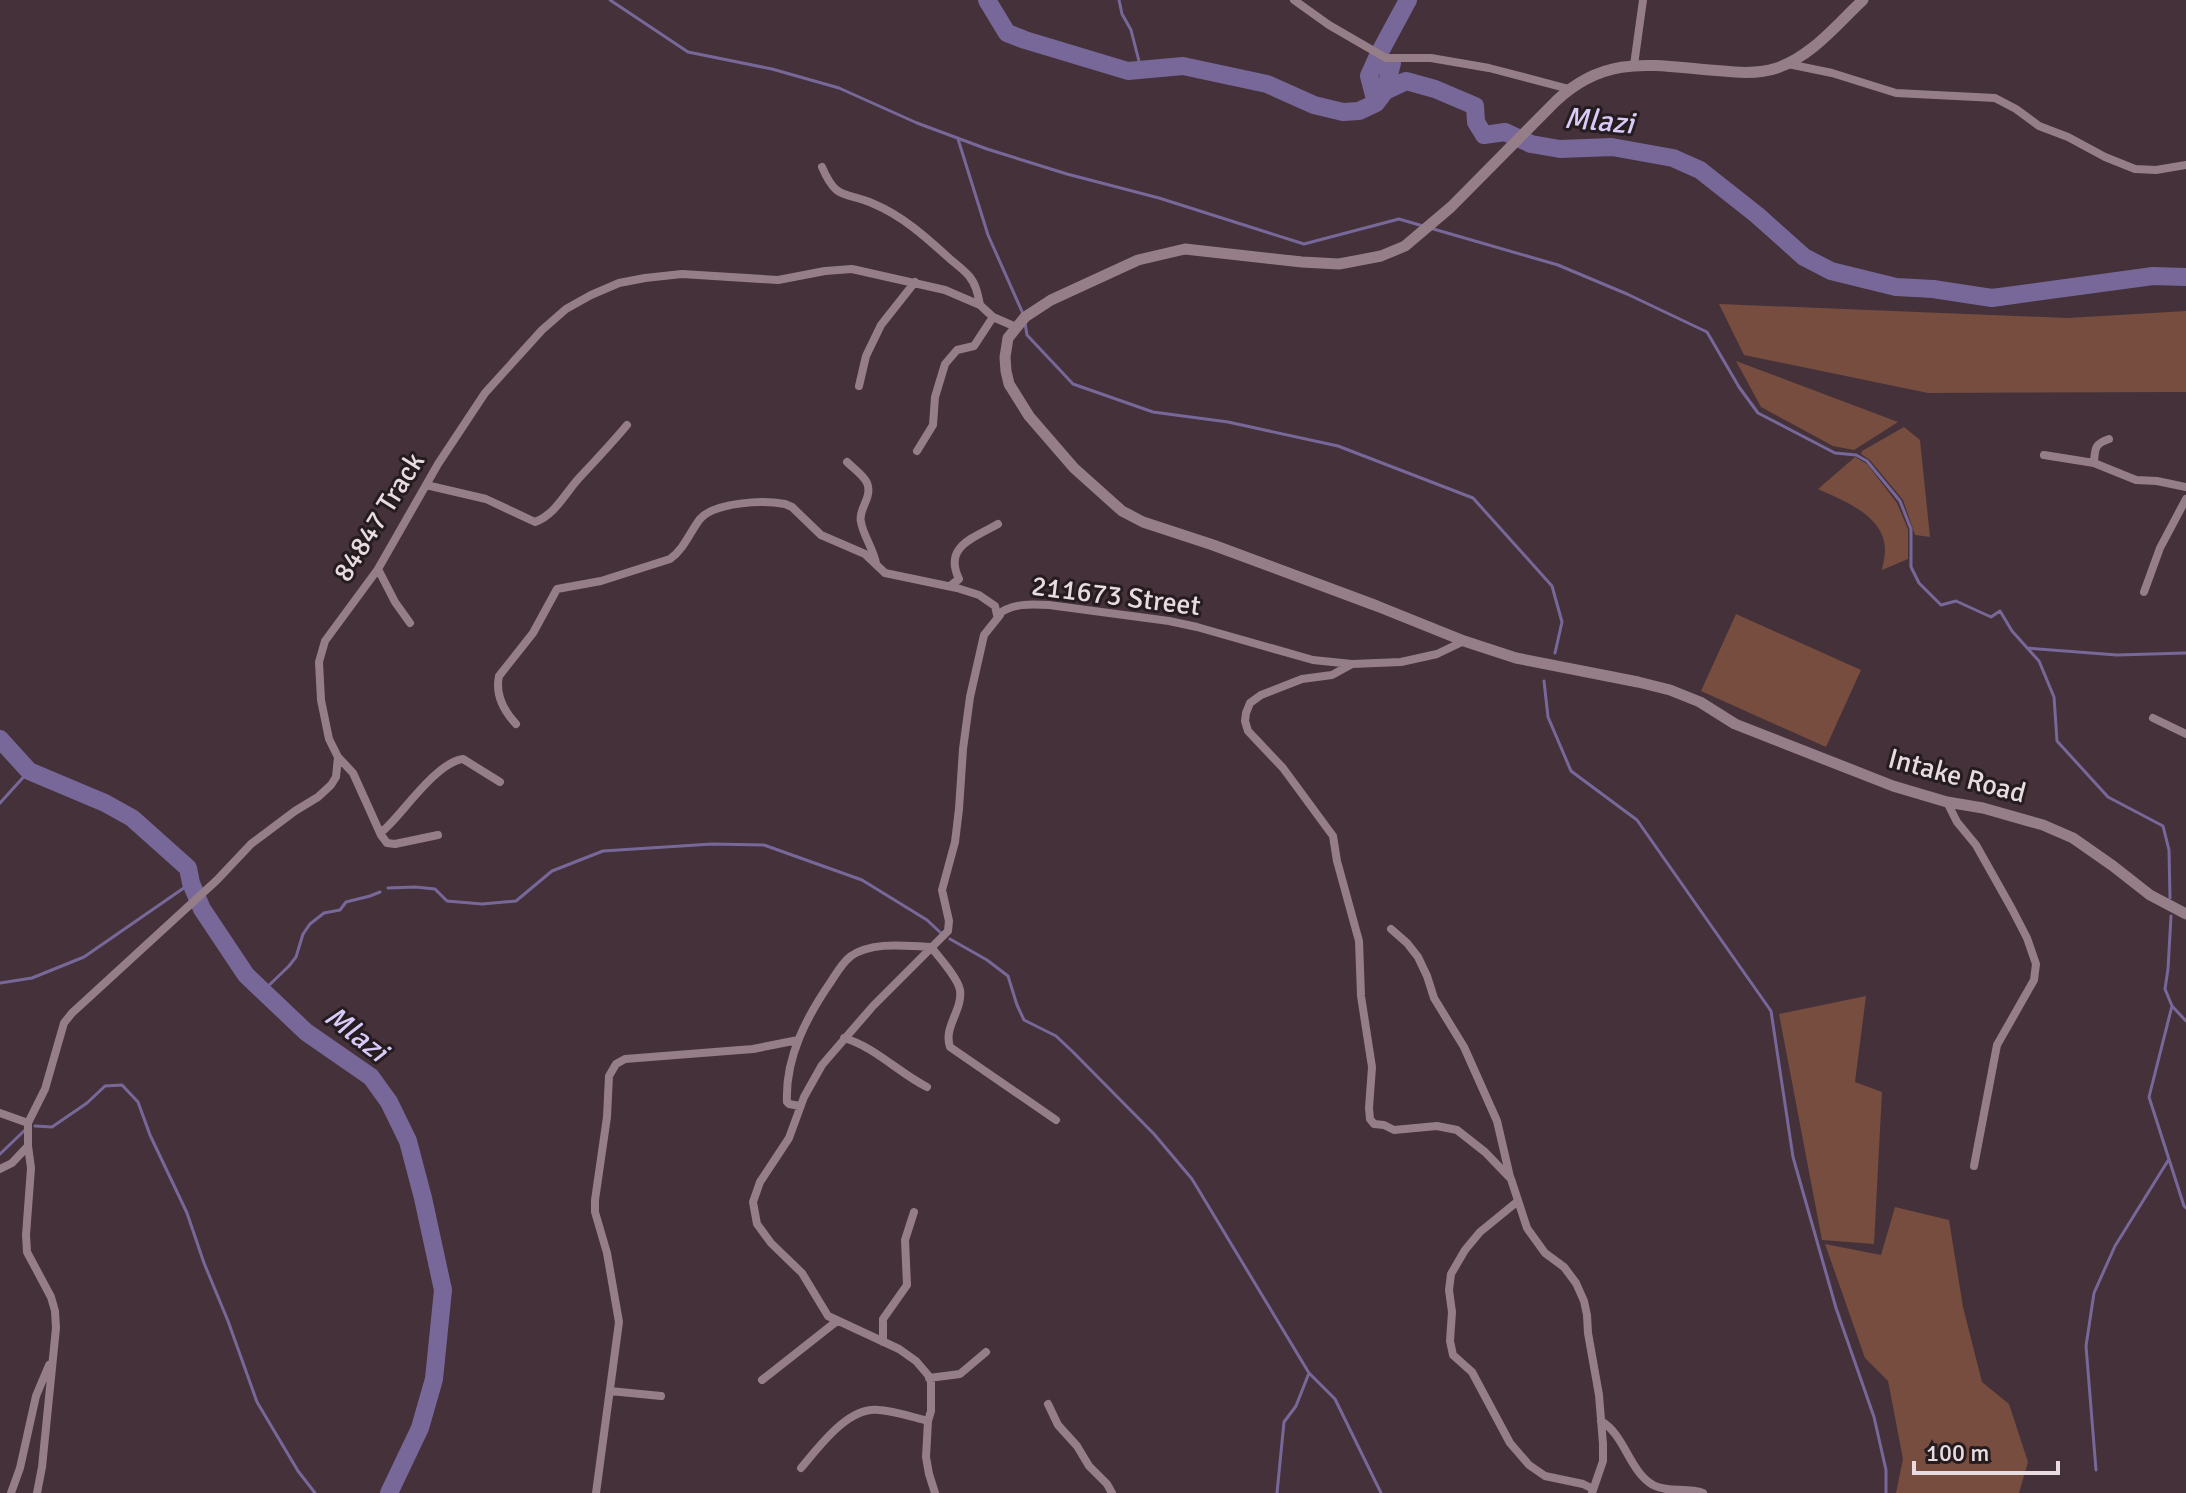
<svg xmlns="http://www.w3.org/2000/svg" width="2186" height="1493" viewBox="0 0 2186 1493" font-family="Signika,sans-serif">
<style>
.green{fill:#764d3f}
.lines{fill:none;stroke-linecap:round;stroke-linejoin:round}
.stream{stroke:#78689a;stroke-width:3}
.river{stroke:#78689a;stroke-width:18}
.street{stroke:#957e88;stroke-width:8}
.secondary{stroke:#957e88;stroke-width:11}
.labels{text-anchor:middle;dominant-baseline:central;stroke-width:6;stroke-linejoin:round;paint-order:stroke}
.street-label{font-size:28px;fill:#e8dce1;stroke:#251c20}
.water-label{font-size:30px;font-style:italic;fill:#d9cbf9;stroke:#251c20}
</style>
<rect width="100%" height="100%" fill="#44313a"/>
<path class="green" d="M1719,304L2068,318L2186,311V392L1928,393L1744,355Z
M1736,361L1898,422L1854,450L1833,446L1761,407Z
M1904,427L1920,440L1930,537L1915,535L1903,500L1870,460L1861,454L1862,451Z
M1855,457L1867,464L1897,503L1908,529V559L1882,570C1883,564 1885,557 1885,550C1885,516 1844,501 1818,489Z
M1736,614L1861,670L1826,747L1701,691Z
M1866,996L1855,1082L1882,1092L1874,1244L1822,1240L1779,1014Z
M1895,1207L1949,1220L1963,1307L1982,1382L2009,1404L2028,1462L2019,1493H1896L1903,1459L1888,1381L1865,1358L1825,1244L1881,1255Z"/>
<g class="lines">
<path class="stream" d="M610,0L688,52L772,69L839,88L917,123L987,149L1067,174L1159,198L1304,244L1399,219L1423,226
M1119,0L1122,14L1131,30L1141,69
M958,139L988,235L1024,316
M1430,228L1558,265L1627,294L1707,332L1739,387L1758,413L1835,453L1856,455L1867,461L1900,501L1911,529V567L1919,583L1941,605L1956,601L1991,617L2000,611L2012,631L2039,661L2054,697L2057,741L2108,797L2163,826L2169,850L2170,898
M1025,323L1027,335L1073,384L1153,412L1228,422L1338,446L1473,498L1552,586L1562,622L1555,653
M2027,648L2117,655L2186,653
M1544,681L1548,717L1571,771L1637,820L1771,1011L1793,1157L1836,1308L1874,1417L1886,1470V1493
M0,803L29,771
M388,888L415,887L435,889L447,901L482,904L516,901L552,871L603,851L712,844L764,845L862,880L927,920L942,934
M2171,916L2168,969L2165,989L2172,1006L2149,1097L2184,1206L2186,1208
M950,939L987,960L1008,976L1017,1005L1024,1020L1056,1036L1073,1052L1154,1134L1192,1179L1309,1373L1335,1399L1381,1493
M0,983L32,978L84,957L191,883
M263,991L289,966L296,957L303,934L310,924L324,913L340,910L346,902L370,896L380,892
M2172,1006L2186,1021
M35,1126L52,1127L87,1103L105,1086L122,1085L138,1102L150,1135L187,1213L204,1263L228,1321L257,1402L298,1471L315,1493
M0,1154L26,1129
M2096,1470L2086,1346L2094,1293L2115,1246L2169,1159
M1277,1493L1284,1422L1296,1406L1309,1373"/>
<path class="river" d="M987,0L1007,33L1025,40L1128,71L1183,66L1267,84L1314,105L1343,112L1359,111L1376,103L1385,91L1406,81L1435,89L1475,106L1476,122L1484,135L1505,132L1531,144L1560,149L1612,147L1673,158L1700,170L1757,215L1804,257L1831,271L1896,287L1933,289L1992,298L2153,276L2186,277
M1381,50L1408,0
M1385,91L1392,63
M1376,103L1369,76L1377,58
M0,739L29,771L105,803L132,818L188,868L191,883L202,909L246,975L306,1032L371,1077L389,1102L408,1141L423,1198L443,1290L434,1379L420,1428L389,1493"/>
<path class="street" d="M1294,0L1329,25L1386,58H1431L1489,68L1569,89
M1788,64L1832,73L1896,93L1995,98L2016,109L2039,126L2068,137L2105,157L2135,169L2156,170L2186,165
M1634,65L1643,0
M822,167C837,202 845,191 874,204C903,216 928,239 950,259C957,265 964,270 969,276C976,284 978,295 980,305
M859,386L866,356L881,325L915,282
M917,451L933,425L935,397L945,364L957,350L974,346L993,317
M2044,455L2094,463L2136,480L2157,481L2186,487
M847,462C862,476 875,482 865,503C863,509 859,515 861,522C863,535 873,548 876,563
M2094,463C2095,449 2094,444 2109,439
M426,485L486,499L535,522C556,514 565,493 580,477C596,460 612,443 627,425
M378,569L395,602L410,623
M950,586L959,579C943,546 974,538 998,524
M2144,592L2160,548L2186,499
M1464,641L1437,654L1401,662L1352,664L1332,675L1302,679L1261,695L1250,703L1246,713L1245,721L1248,731L1283,768L1333,836L1337,861L1359,941L1361,996L1372,1067L1369,1108L1370,1119L1374,1124L1384,1125L1394,1130L1437,1126L1457,1130L1485,1152L1511,1179L1527,1228L1545,1253L1564,1267L1576,1283L1584,1301L1587,1315L1588,1333L1599,1395L1603,1444V1461L1592,1493
M2153,718L2186,734
M516,724C504,711 495,694 499,676L533,633L557,589L601,581L670,559C684,549 690,532 700,519C715,502 763,500 785,504L792,507L821,535L865,554L885,573L957,588L979,595L995,606L997,615
M338,757L353,773L381,835L387,843L395,844L438,835
M1947,802L1957,822L1976,845L2012,909L2027,938L2036,964L2034,980L1997,1045L1974,1166
M379,830H384L389,825C407,807 438,762 463,759L500,782
M1391,929L1407,943L1418,957L1427,976L1434,998L1464,1047L1497,1121L1510,1177
M844,1038C875,1047 899,1073 927,1087
M800,1106L789,1104L787,1102C785,1057 807,1016 832,980C837,972 843,962 851,956C873,941 906,946 931,947C939,957 958,978 960,990C963,1010 943,1027 950,1047L1056,1120
M0,1113L28,1123
M28,1146L31,1168L26,1235L27,1252L51,1297L55,1311L56,1328L42,1467L37,1493
M0,1169L12,1163L28,1146V1123L45,1089L64,1023L72,1013L217,880L251,844L295,811L318,797L331,785L336,777L338,757L329,739L321,700L319,662L325,641L378,569L438,464L485,393L542,330L566,309L591,295L619,283L645,278L682,274L778,280L825,271L852,269L945,290L980,305L993,317L1016,327
M1518,1201L1480,1232L1465,1250L1451,1274L1449,1290L1452,1312L1450,1341L1453,1355L1472,1372L1510,1443L1529,1465L1545,1476L1583,1484L1593,1489
M883,1342V1319L907,1285L905,1240L914,1212
M929,1378L960,1374L986,1352
M762,1380L837,1321
M610,1391L661,1396
M1048,1404L1058,1425L1077,1446L1089,1466L1107,1484L1112,1493
M1601,1421C1625,1435 1629,1471 1653,1485C1668,1493 1687,1487 1703,1493
M801,1468C819,1447 848,1406 879,1410C895,1411 912,1417 928,1421
M11,1493L20,1468L36,1396L49,1365
M596,1493L619,1322L607,1253L595,1212V1200L607,1117L609,1076L616,1064L625,1059L753,1049L798,1040
M935,1493L929,1474L926,1457L928,1421L931,1411V1382L928,1375L916,1361L899,1349L828,1316L802,1273L771,1243L757,1224L753,1202L760,1182L789,1138L804,1097L822,1065L873,1006L948,931L949,921L942,890L955,842L959,809L963,749L970,697L984,635L1000,615H997C1012,603 1031,604 1049,605L1169,621L1197,627L1313,660L1352,664"/>
<path class="secondary" d="M1863,0C1837,24 1812,56 1777,68C1760,74 1741,73 1723,71C1658,67 1609,51 1556,101L1451,207L1405,246L1381,256L1339,264L1302,262L1185,249L1138,260L1051,300L1025,317L1008,338L1005,357L1006,371L1009,384L1029,416L1074,468L1122,511L1143,522L1213,545L1377,606L1464,641L1516,658L1638,682L1670,690L1700,702L1735,724L1893,786L1947,802L1983,808L2043,825L2073,838L2113,866L2150,895L2186,914"/>
</g>
<g class="labels">
<g class="street-label">
<text transform="translate(379 517) rotate(-58)">84847 Track</text>
<text transform="translate(1116 596) rotate(7)">211673 Street</text>
<text transform="translate(1957 776) rotate(15)">Intake Road</text>
</g>
<g class="water-label">
<text transform="translate(1599 121) rotate(5)">Mlazi</text>
<text transform="translate(356 1034) rotate(38)">Mlazi</text>
</g>
</g>
<path d="M1914 1461v12h144v-12" fill="none" stroke="#e8dce1" stroke-width="4"/>
<text x="1926" y="1461" font-size="24" fill="#e8dce1" stroke="#251c20" stroke-width="6" paint-order="stroke">100 m</text>
</svg>
